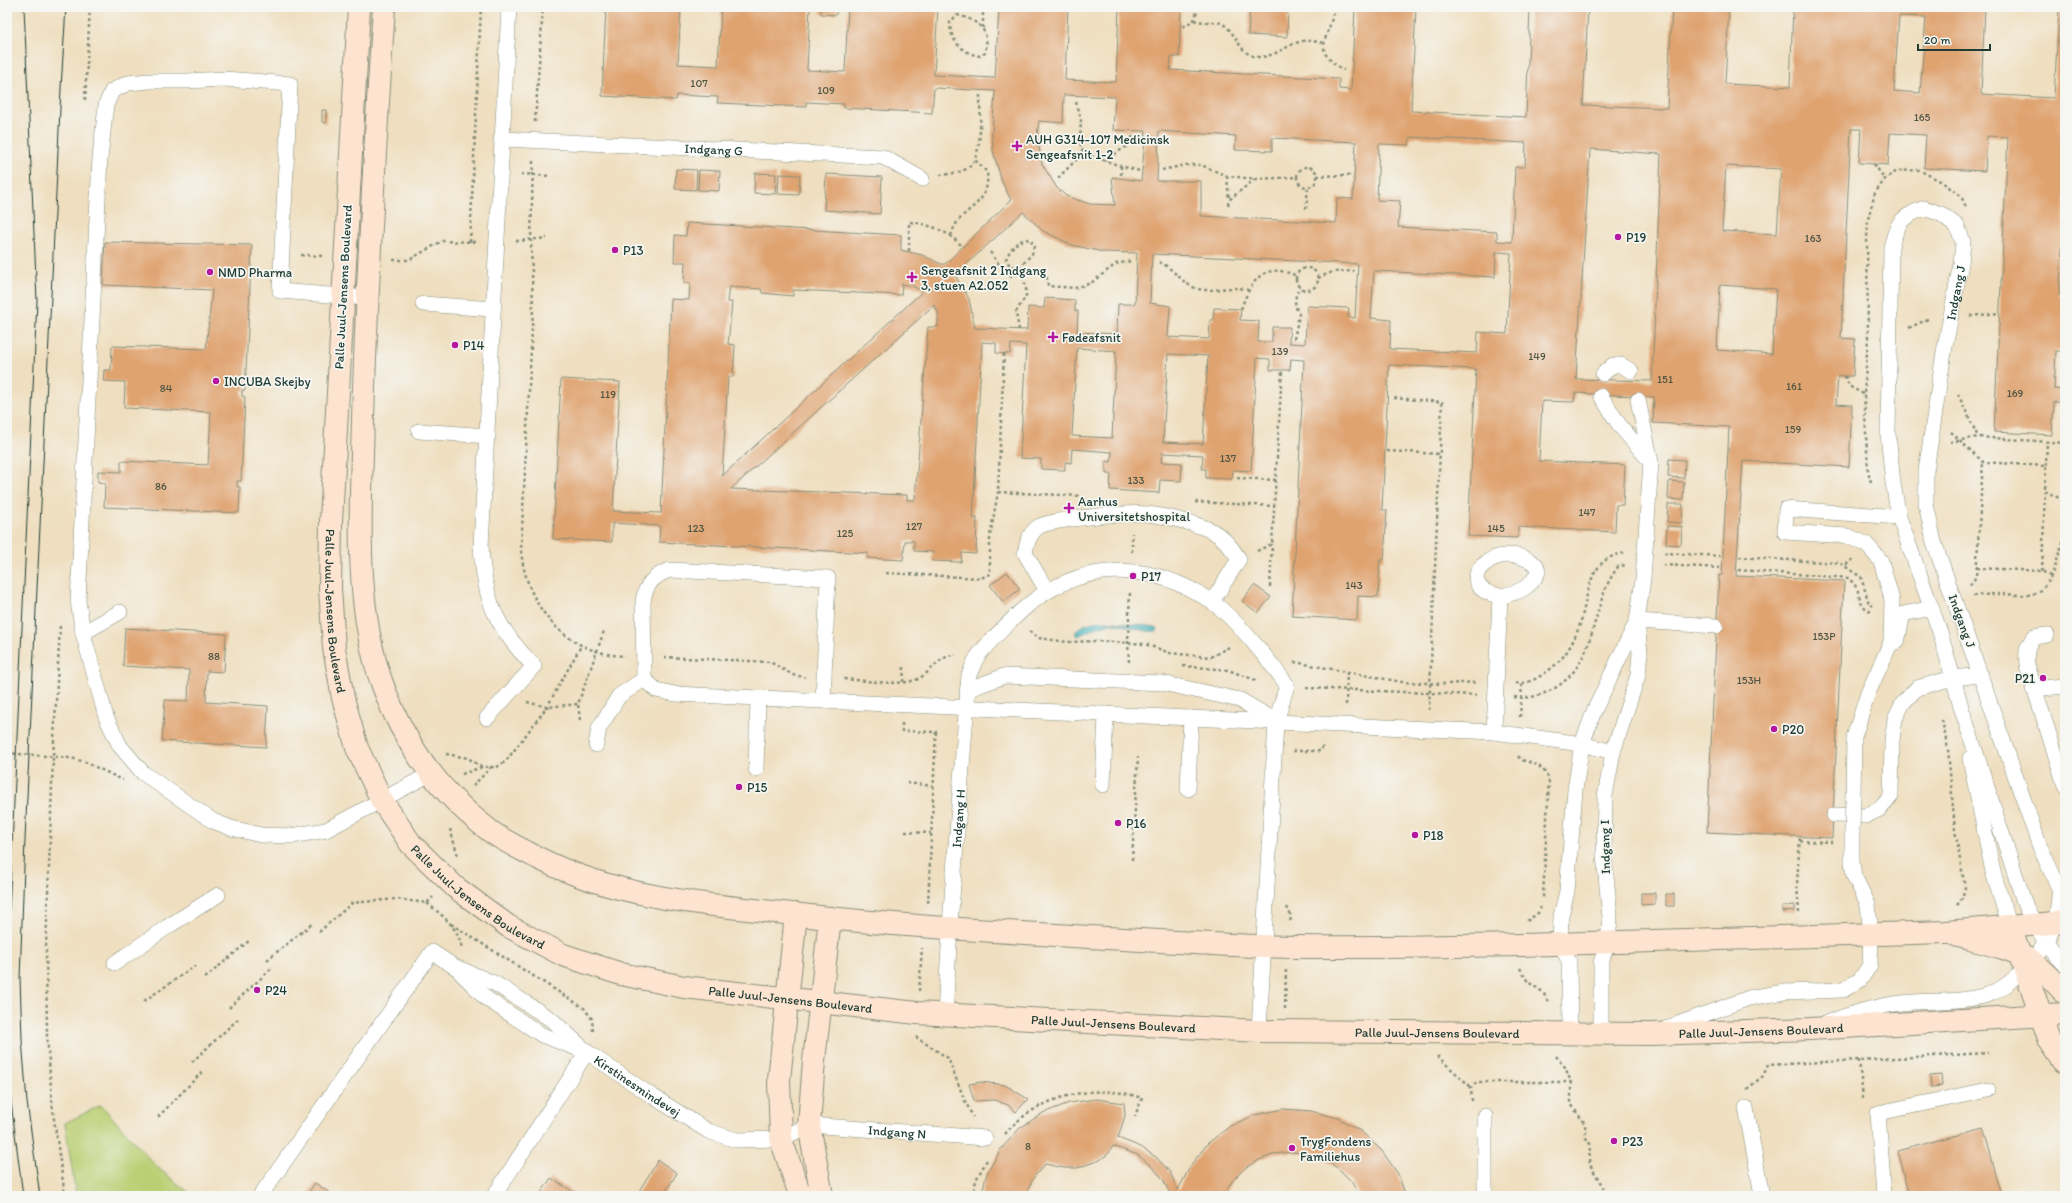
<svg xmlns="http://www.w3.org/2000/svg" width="2072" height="1203" viewBox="0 0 2072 1203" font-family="Itim,sans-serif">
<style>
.green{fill:#bacf73;stroke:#6c8654}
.water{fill:#43b3bc;stroke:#317878}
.building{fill:#dfa370;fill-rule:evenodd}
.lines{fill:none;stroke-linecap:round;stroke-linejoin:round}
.lane-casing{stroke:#878e7a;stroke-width:16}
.secondary-casing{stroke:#878e7a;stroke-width:24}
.path{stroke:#878e7a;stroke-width:2.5;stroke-dasharray:3 3;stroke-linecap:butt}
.lane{stroke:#fff;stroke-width:15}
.secondary{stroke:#fde4d0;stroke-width:22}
.tram{stroke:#1f3d34;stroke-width:1}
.lane-bridge-casing{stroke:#878e7a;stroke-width:16;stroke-linecap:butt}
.lane-bridge{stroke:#fff;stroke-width:15}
.poi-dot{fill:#b5179e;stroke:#f6f6f2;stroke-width:1.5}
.labels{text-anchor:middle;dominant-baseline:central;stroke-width:3.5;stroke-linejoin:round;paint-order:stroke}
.number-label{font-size:11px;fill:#4f5643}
.poi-label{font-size:13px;fill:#1f3d34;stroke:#f6f6f2;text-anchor:start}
.street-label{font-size:13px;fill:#1f3d34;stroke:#f6f6f2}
</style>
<rect width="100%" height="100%" fill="#f6f6f2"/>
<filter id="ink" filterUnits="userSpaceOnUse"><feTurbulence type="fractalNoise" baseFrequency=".025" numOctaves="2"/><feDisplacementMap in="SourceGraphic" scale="8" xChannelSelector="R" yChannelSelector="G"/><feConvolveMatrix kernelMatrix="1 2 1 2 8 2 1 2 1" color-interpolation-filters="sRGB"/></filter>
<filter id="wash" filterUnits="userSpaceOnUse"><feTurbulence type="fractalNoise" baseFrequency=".012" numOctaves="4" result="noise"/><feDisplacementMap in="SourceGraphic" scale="16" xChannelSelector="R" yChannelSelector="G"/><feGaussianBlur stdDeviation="0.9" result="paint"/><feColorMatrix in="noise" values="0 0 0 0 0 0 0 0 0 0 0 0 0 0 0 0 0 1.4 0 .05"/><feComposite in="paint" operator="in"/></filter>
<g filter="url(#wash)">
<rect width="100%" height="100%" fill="#efdfc0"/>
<path class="green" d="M101,1105L157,1167L193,1196H76L65,1123Z"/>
<path class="water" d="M1106,621L1156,627L1157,629L1156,631C1141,633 1130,625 1116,624C1103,622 1090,631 1078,636L1075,634C1078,623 1097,621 1106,621Z"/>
<g id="blocks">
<path class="building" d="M606,7H681L678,64L718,66L721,7H810L807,70L845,72L848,7H938L934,75L995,78L999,7H1068L1065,80L1116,82L1119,7H1181L1179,57H1171L1170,70L1339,79V89L1351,90L1355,7H1416L1411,111L1526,117L1530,7H1588L1583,105L1667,108L1672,7H1729L1725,84L1790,87L1793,7H1985L1981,94L2054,98L2059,7H2065V206L2059,295L2065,296V351H2056L2054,389L2065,390V403L2054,402L2052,435L1994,432L2008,137L1987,136L1985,171L1924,168L1926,135L1890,133L1888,165L1859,163L1861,129H1851L1841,338L1855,339L1853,376H1838L1836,404L1852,405L1849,467L1743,461L1736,576L1844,581L1832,838L1707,832L1719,575H1722L1729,427L1653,423L1654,397L1575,393L1574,402L1542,401L1539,461L1625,465L1623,505H1616L1615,532L1518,527V538L1468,536L1476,369L1389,365L1382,510H1387L1384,560H1380L1378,597L1358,596L1357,620L1292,616L1304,360L1291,359L1290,370H1270V359L1257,358L1251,471L1233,470L1232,479L1206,478V469H1202L1203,455L1162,453L1161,462L1182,463L1181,481L1160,480L1159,493L1110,490L1111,474H1106V461L1111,462L1112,452L1072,449L1071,463L1065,462V470L1041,469V459L1020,458L1026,345L1011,344L1010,354L996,353V343L982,342L973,518H977L976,554L962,553L961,562L932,561L933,552L914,551V541H905L903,560L867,558L868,553L659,542L660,526L612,523V542L553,539L561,379L620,382L613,511L661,513L671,299L689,300L690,283H684L685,262H674L675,235L686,236L687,223L901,235V250L922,255L941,264H945L1011,200L1002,182L993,151L992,135L995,91L934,88L932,113L844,108V104L806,102V107L717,103L718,97L677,95L676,100L602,96ZM1899,16L1926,17L1920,93L1894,91ZM1064,95L1115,97L1113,130L1146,131L1141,181L1112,177L1115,205L1090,204L1066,196L1057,188L1042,164L1037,136L1039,121L1063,123ZM1159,131L1236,136L1235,150L1272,151V138L1356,142L1353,199L1337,198L1336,223L1201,216V181H1157ZM1410,137L1526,143L1525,167H1515L1512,242L1497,241V232L1398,227L1400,201L1377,200L1379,144L1409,145ZM1590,149L1661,154L1652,381L1576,379ZM1726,166L1781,169L1777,234L1722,231ZM1023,212L1043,231L1072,245L1103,252L1137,253L1135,304H1118L1117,334L1077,332L1078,311H1075V300L1045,298L1044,308L1028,307L1027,330L975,328L969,299L955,275ZM1496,252L1511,253L1507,334L1478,332L1477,353L1390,349L1391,320L1371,318L1374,271L1495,277ZM1152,254L1358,264L1355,318L1348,317L1349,308L1307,306L1305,344L1289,343L1290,327H1272V342H1258L1259,321L1240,320L1241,309L1214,308L1213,320H1210L1209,339L1168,337L1170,306L1150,303ZM902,284L912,286L923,291L722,476L728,377H733L735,345L728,344L732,302H727L729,287L761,289L762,293L793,296V290L901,295ZM1720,285L1776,289L1772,354L1717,350ZM934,305L938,312V327H928L915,500H907V495L731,489ZM1077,348L1116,351L1112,438L1072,436ZM1168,354L1208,356L1203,444L1163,442Z
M821,7H837L836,15L821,14Z
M1250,7H1288L1287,37L1248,35Z
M322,110H326V123L322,122Z
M676,169L697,170L696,190L675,189Z
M699,170L720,171L719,191L698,190Z
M755,173L776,174L775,194L754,193Z
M779,174L800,175L799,195L778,194Z
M826,174L882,177L880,214L824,210Z
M105,242L252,245L245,390H242V396L245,397L241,481H237V487H240L239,513L104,507L105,483L98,482V471L121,472V461L208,465L211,412L124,408L125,382L103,381L104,370H111L112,346L206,349L212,290L103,285Z
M1669,459L1685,460L1684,478L1668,477Z
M1669,481L1684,482L1683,500L1668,499Z
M1668,504H1683L1682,523L1667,522Z
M1667,526L1682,527L1681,545L1666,544Z
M1007,572L1020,589L1003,602L990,585Z
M1254,585L1271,597L1258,613L1242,601Z
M125,628L226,634L224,672L207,671L206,702L268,706L266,747L162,741L165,700L188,701L189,670L123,666Z
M1641,893H1655V904L1641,905Z
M1666,894H1674V906H1666Z
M1795,905V911L1782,912V906Z
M1941,1075L1942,1086L1931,1087L1930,1076Z
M981,1082L1005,1085L1028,1099L1016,1112L1008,1105L994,1100L974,1101L969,1084Z
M1096,1099L1124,1103L1125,1116L1118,1138L1141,1147L1157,1158L1170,1172L1178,1190L1191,1165L1208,1143L1230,1126L1255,1115L1283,1109L1311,1111L1338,1118L1362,1132L1382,1151L1398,1174L1406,1196H1360L1351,1181L1339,1169L1325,1160L1309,1154L1292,1152L1275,1154L1259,1160L1245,1168L1233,1180L1223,1196H1171L1163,1179L1151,1166L1138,1155L1113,1146L1109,1153L1100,1160L1077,1168H1064L1045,1164L1034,1177L1025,1196H981L987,1173L1001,1149L1020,1128L1043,1113L1069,1103Z
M1983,1128L2002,1196H1910L1898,1151Z
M658,1160L677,1173L663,1196H636Z
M551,1178L580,1196H539Z
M315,1183L334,1196H306Z"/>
</g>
</g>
<g filter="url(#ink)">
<use href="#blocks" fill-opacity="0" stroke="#878e7a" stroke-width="1"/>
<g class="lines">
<defs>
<g id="lane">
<path id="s1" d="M501,139L883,157L922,179"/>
<path d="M366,298L280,291L290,84L224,79L188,81H149L128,83L112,91L106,105L100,158L78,601L83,633L106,717L120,746L143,773L213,821L231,828L261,835L291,836L326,830L430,774"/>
<path d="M423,304L493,309"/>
<path d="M1603,374L1613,365H1621L1631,371"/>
<path d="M1601,396L1620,426L1651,462L1638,400"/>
<path d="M419,431L488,436"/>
<path d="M1047,591L1025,553C1027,543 1029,534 1038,527C1051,519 1130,512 1147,514C1166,516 1195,523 1212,531C1224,537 1232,548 1239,559L1212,602"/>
<path d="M1637,621L1716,626"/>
<path d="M83,633L120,612"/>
<path d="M2047,635L2034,637C2026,647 2026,653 2027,665L2065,785"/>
<path d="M1897,642L1903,614L1932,608"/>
<path d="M2033,689L2065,686"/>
<path d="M967,690L1004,676L1162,683L1240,700L1274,720"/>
<path d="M823,701L828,578L670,570C653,576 646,584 643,601L644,679L656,690L675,694L823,701L1494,732L1582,744L1613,752"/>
<path d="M487,718L534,666C496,628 484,600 481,546L509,7"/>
<path d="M1494,732L1500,596C1445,586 1498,534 1536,565L1538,572C1531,589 1516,593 1500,596"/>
<path d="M596,745L599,728L619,696L644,679"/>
<path d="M1970,758L1993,872L2010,927"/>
<path d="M756,769L758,698"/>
<path d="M1103,785L1106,714"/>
<path d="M1188,789L1191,718"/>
<path d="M1853,799L1854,737L1868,693L1891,642L1892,600L1881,561L1866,544L1847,536L1785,532L1786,509L1899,517"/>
<path d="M1834,815L1865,816L1880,809L1891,796L1892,740L1895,719L1903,703L1917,688L1953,678L1981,675"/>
<path id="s2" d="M2065,901L2040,847L1934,542L1926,504V471L1944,352L1961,263L1963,242L1957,226L1941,214L1924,208C1899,218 1898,222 1891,247L1888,434L1893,483L1899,517L1940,632L1962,710L2026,908L2045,941L2065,965"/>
<path d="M115,963L167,927L218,895"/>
<path d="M461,973L487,999L542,1035L579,1049"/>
<path id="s3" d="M945,1015L951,911L969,675C972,669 974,661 978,656C987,643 1008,624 1020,612C1077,560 1149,559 1212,602C1235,618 1270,661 1287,685L1276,722L1259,1031"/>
<path d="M1826,1023C1851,1014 1875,1006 1902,1003C1930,1000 1960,1003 1987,995C2013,987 2046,948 2055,923C2058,913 2058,900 2060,890"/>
<path d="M1667,1028L1749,998L1784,992L1843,990L1860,980L1870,965L1871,934L1868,904L1854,876L1852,862V831"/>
<path d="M1601,1032V962L1608,943L1610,917L1604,855L1605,796L1613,752L1638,675L1640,654L1637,621L1643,579L1651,462"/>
<path d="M1570,1033L1569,961L1560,943L1561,916L1567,891L1575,790L1582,744L1594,711L1637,621"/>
<path d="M1746,1108L1762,1196"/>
<path d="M1485,1116V1196"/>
<path d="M260,1196L432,952L455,967L496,984L552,1020L587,1052"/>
<path id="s4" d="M494,1196L587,1052L649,1094L708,1131L736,1140L781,1139L809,1125L985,1138"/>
<path d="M1884,1196L1878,1113L1988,1090"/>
</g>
<g id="secondary">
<path id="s5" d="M359,7L331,521L330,588L334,648L343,698L357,748L382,801L411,844L455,887L508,926L563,955L621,974L684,987L917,1013L1259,1031L1651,1034L1810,1029L2065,1014"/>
<path d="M384,7C375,145 367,282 363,419C361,504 353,606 383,686C404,744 441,794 490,831C505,842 524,851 540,859C622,900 713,905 801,915C897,926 993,931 1089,937C1146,940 1204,944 1261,946C1348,949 1434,946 1521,945L1946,932L2065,922"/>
<path d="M796,914L779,1080L781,1139L798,1189L803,1196"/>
<path d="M2010,927L2050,1041L2065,1063"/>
<path d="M1958,936C1980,942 2013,948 2031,961C2044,970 2055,982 2065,993"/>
<path d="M822,1196L809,1125L814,1061L830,918"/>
</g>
</defs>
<use href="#lane" class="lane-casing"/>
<use href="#secondary" class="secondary-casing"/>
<path class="path" d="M983,7V28
M1334,7C1331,39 1308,49 1344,70
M957,15C978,20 991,30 985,53L980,56C962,53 950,41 950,22Z
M1194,20C1205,24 1216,20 1223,24C1238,34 1239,57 1260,57C1277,56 1288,44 1303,41C1310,40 1318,42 1324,43
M1183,27L1194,20L1197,12
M85,100L90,7
M1076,102L1081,119L1080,142L1083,153L1121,166L1140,171
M535,122L543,7
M533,161L531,240L533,309L521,550C526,607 566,654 625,656
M1104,161L1127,146L1134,134
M1874,164L1885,179
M1297 177a10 10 0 1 1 20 0a10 10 0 1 1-20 0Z
M1162,170L1186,165H1201L1227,176L1256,179L1297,177
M521,174L550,176
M940,175C950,174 963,173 970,166C983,154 980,113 980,95
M1121,175V166
M1227,176L1229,200
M1317,176L1350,175
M1058,178L1083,153
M1228,205L1229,200L1255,179
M1306,209L1308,187
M951,236C959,205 991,209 987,172L975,160
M516,241L547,238
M470,242L481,7
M909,251V222C930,224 948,231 963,247
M990,252C997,261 1002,270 1011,276L1040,269L1047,278L1048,286L1075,288L1091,283L1116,264L1131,261
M301,255L322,256
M393,260H409L442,241L477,242
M1159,262C1174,268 1180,282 1195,288C1211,294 1229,284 1248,290
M1296 279a11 11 0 1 1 22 0a11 11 0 1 1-22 0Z
M1318,278L1332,272L1354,271
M1241,309C1251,280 1264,261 1297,276
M1970,316L1999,313
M1909,328L1930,318
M1019,330L1016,312L1026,296V287L1020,267L1032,254L1034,246L1030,239C1016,240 1011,248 1006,259L1010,266L1020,267
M1294,339L1299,315L1295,305L1296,295L1300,286
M1004,354L998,492L1082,496
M1845,376L1849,386L1865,395
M1958,394L1978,437
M1394,398L1442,402L1429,710
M1951,432L1983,462L2046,466L2045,491L2065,501
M1950,442L1978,437L2065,443
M1387,451L1440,454
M2046,466L2047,441
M1237,478L1276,480
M1871,482L1868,471L1864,395L1868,338L1867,239L1868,219L1875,193L1885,179L1897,171L1919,170L1942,182L1961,196L1966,207
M1195,502L1274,506
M1257,551L1272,544L1282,370
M1132,552V533
M1664,553L1721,556
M1739,557L1840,563L1861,577L1869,604L1872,606
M1663,565L1721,568
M1846,565L1853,559
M1977,568L2042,571L2050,576
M1738,570L1849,578L1857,588L1862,605L1872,613
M2042,571L2045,491
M886,573L981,578L990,574V536L998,492
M1970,585L1976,577L1983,462
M1270,587L1272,544
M1973,596C1982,595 1992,594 2001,594C2017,594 2035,600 2046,584C2056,571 2058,552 2065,538
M60,626L53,758L46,947L47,1036L53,1112L65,1196
M1029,631L1039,638L1067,642L1098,641L1145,644L1170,653L1189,655L1211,657L1231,646
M664,657L770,662L793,675L805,677
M1129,662L1128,642L1130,591
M1294,662L1402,682L1447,684L1477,682
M1183,666L1228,670L1258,681
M844,679C864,680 900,687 918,679C932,672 939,655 956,655
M903,682L904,667
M1516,683C1527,684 1536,679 1545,673C1563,661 1573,645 1580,624C1589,595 1587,558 1625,553
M1306,688L1477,695
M1514,697C1529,699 1541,696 1555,688C1600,660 1589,604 1618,567L1625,565
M527,702L547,707L578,704
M1346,705L1347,671
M1520,717L1522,684
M580,720L578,704L604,631
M1942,720L1948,749L1955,830L1965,888L1962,898L1956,907
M902,723V731L936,732L928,904
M1293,751H1321L1323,744
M7,753L71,758L85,762L123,780
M446,754L468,758L482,767
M1518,756L1521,760C1535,763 1543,766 1549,779L1543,898
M462,774L482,767H497L506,761L547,707L581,646
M907,783L934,786
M473,786L491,767
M450,829L458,856
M905,832L931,833
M1800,841L1832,842
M1132,860L1138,757
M427,903C444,917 457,926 462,948
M1287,907L1291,916L1290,923
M1799,913L1797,884L1800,837
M1527,921L1538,913L1541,907
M451,924L584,1008L592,1019L593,1031
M319,932L352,903L396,899L427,903L433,897
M267,960L313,923
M1520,968L1528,982L1543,992L1549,1004
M205,978L250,940
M919,991L922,948
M144,1001L195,966
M229,1008L273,967
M1285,1009L1286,970
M917,1036V1038L948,1058L965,1101L973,1117
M1437,1056L1471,1087
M1556,1056L1565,1067L1571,1082V1104L1585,1124L1586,1138L1590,1144L1589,1163L1603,1187L1604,1196
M1859,1060L1863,1098L1865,1100
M192,1062L238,1019
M1747,1089L1763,1076L1768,1065L1988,1053
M1472,1101L1471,1087L1477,1082H1571
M158,1117L202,1072
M1005,1134C1036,1096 1096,1082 1142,1098L1135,1116
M973,1196L976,1180L988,1158"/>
<use href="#lane" class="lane"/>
<use href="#secondary" class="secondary"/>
<path class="tram" d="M7,955L37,301L24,7
M7,1036L11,1102L23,1196
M40,1196L27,1102L22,1040L20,978L25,839L61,88L66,7"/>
<defs>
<path id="lane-bridge" d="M1852,831L1853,799"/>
</defs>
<use href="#lane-bridge" class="lane-bridge-casing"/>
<use href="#lane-bridge" class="lane-bridge"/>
</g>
</g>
<g class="poi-dot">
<path d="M1015 140h4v4h4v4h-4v4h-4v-4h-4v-4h4z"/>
<circle cx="1618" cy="237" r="4"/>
<circle cx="615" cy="250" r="4"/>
<circle cx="210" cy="272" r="4"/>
<path d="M910 271h4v4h4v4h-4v4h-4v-4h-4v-4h4z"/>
<path d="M1051 331h4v4h4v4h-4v4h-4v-4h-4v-4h4z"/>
<circle cx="455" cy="345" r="4"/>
<circle cx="216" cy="381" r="4"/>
<path d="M1067 502h4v4h4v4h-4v4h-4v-4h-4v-4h4z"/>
<circle cx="1133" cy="576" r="4"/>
<circle cx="2043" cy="678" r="4"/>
<circle cx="1774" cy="729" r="4"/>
<circle cx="739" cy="787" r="4"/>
<circle cx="1118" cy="823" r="4"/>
<circle cx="1415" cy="835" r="4"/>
<circle cx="257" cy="990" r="4"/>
<circle cx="1614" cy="1141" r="4"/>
<circle cx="1292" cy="1148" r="4"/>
</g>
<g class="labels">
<g class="number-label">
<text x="699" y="83">107</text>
<text x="826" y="90">109</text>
<text x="1922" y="117">165</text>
<text x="1813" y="238">163</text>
<text x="1280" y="351">139</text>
<text x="1537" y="356">149</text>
<text x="1665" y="379">151</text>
<text x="1794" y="386">161</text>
<text x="166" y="388">84</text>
<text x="2015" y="393">169</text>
<text x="608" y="394">119</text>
<text x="1793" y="429">159</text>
<text x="1228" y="458">137</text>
<text x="1136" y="480">133</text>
<text x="161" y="486">86</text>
<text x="1587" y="512">147</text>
<text x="914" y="526">127</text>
<text x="696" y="528">123</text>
<text x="1496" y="528">145</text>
<text x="845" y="533">125</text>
<text x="1354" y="585">143</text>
<text x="1824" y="636">153P</text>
<text x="214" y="656">88</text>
<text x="1749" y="680">153H</text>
<text x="1028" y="1146">8</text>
</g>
<g class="poi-label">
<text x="1026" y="139">AUH G314-107 Medicinsk<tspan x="1026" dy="15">Sengeafsnit 1-2</tspan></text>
<text x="1626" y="237">P19</text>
<text x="623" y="250">P13</text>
<text x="921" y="270">Sengeafsnit 2 Indgang<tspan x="921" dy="15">3, stuen A2.052</tspan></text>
<text x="218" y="272">NMD Pharma</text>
<text x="1062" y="337">Fødeafsnit</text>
<text x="463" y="345">P14</text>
<text x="224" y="381">INCUBA Skejby</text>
<text x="1078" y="501">Aarhus<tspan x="1078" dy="15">Universitetshospital</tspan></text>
<text x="1141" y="576">P17</text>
<text x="2035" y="678" text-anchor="end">P21</text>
<text x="1782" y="729">P20</text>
<text x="747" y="787">P15</text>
<text x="1126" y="823">P16</text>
<text x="1423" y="835">P18</text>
<text x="265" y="990">P24</text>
<text x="1300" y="1141">TrygFondens<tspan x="1300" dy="15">Familiehus</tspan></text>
<text x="1622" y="1141">P23</text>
</g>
<g class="street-label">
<text stroke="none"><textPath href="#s1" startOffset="213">Indgang G</textPath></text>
<text transform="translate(343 287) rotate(-87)">Palle Juul-Jensens Boulevard</text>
<text stroke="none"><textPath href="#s2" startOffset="635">Indgang J</textPath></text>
<text stroke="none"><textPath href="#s5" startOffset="605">Palle Juul-Jensens Boulevard</textPath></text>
<text transform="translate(1962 621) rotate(70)">Indgang J</text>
<text stroke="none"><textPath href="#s3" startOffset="197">Indgang H</textPath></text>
<text transform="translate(1605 847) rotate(-91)">Indgang I</text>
<text stroke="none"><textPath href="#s5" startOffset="941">Palle Juul-Jensens Boulevard</textPath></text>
<text stroke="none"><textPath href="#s5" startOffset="1277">Palle Juul-Jensens Boulevard</textPath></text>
<text stroke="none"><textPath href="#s5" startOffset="1601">Palle Juul-Jensens Boulevard</textPath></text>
<text stroke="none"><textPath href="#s5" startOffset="2249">Palle Juul-Jensens Boulevard</textPath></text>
<text stroke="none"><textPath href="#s5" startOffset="1925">Palle Juul-Jensens Boulevard</textPath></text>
<text stroke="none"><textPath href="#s4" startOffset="232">Kirstinesmindevej</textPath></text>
<text stroke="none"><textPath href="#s4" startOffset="510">Indgang N</textPath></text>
</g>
</g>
<rect width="2072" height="1203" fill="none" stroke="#f6f6f2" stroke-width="24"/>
<path d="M1918 44v6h72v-6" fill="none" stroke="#1f3d34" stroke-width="2"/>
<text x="1924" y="44" font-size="12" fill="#1f3d34" stroke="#f6f6f2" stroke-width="3" paint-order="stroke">20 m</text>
</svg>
